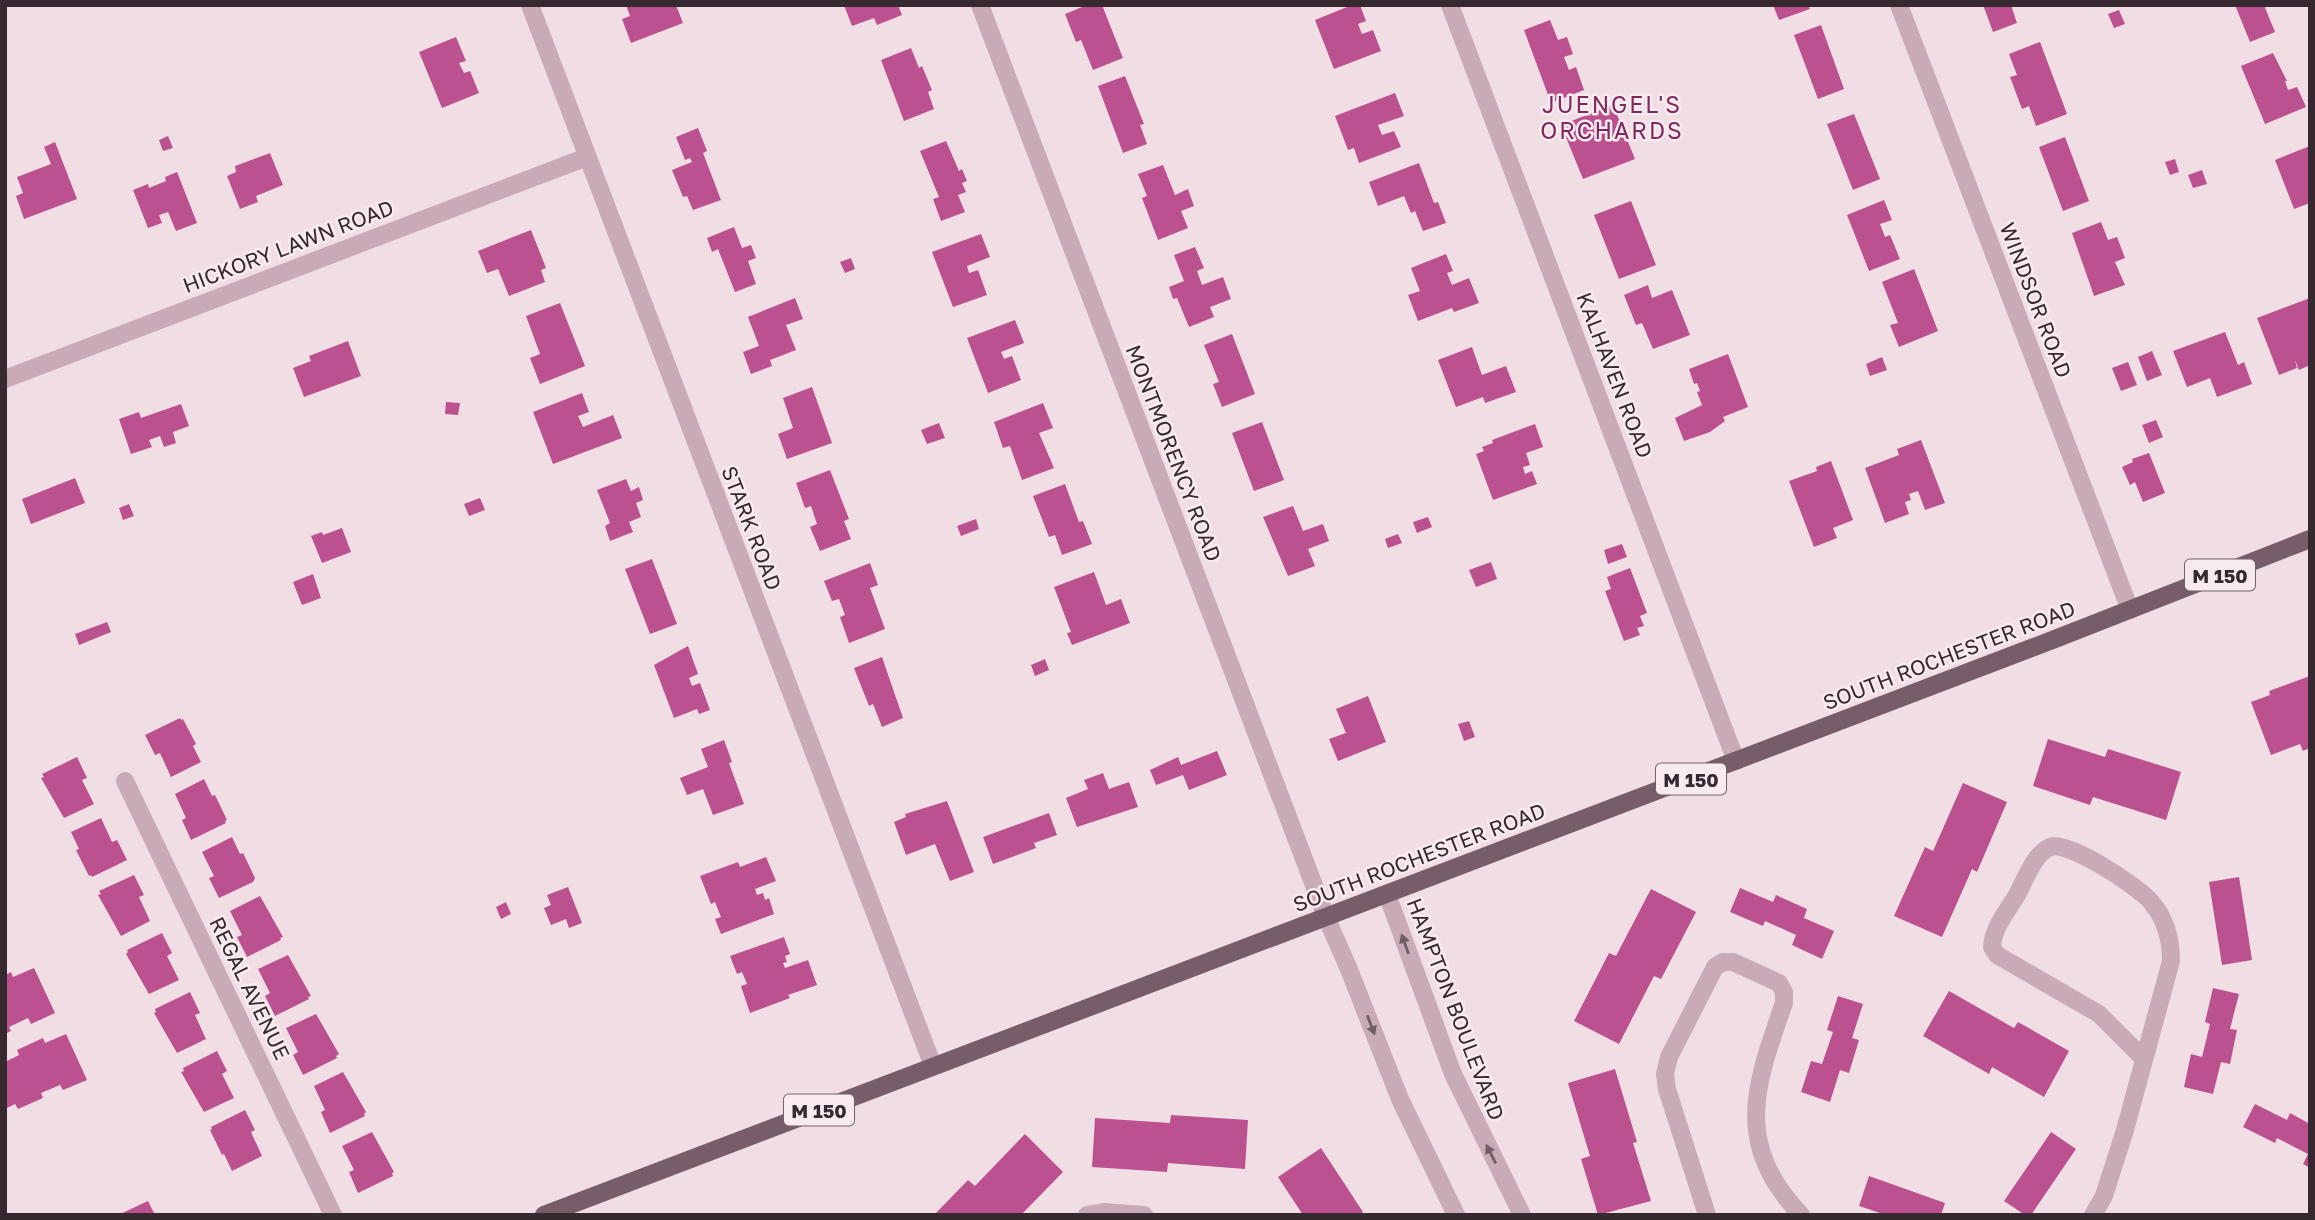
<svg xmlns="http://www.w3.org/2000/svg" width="2315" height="1220" viewBox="0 0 2315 1220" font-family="'Golos Text',sans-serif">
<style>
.building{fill:#bc518f}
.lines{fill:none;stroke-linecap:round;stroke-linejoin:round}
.street{stroke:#c8abb6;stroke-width:18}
.primary{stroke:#775c69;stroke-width:18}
.oneway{fill:#705e66}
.labels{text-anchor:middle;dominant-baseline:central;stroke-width:5;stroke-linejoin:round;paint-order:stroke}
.shield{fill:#f8ebef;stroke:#706469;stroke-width:2}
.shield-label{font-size:19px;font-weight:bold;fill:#362a30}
.street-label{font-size:21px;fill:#362a30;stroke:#f8ebef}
.neighbourhood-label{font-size:23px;letter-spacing:2px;fill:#7f295c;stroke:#f8ebef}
</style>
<rect width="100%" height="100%" fill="#f1dee4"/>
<path class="building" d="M626,5H676L683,23L631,43L622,19L630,16Z
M844,5H898L902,15L877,25L874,18L852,26Z
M1087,5H1102L1123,58L1093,70L1081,40L1076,42L1065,14Z
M1352,5H1360L1366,21L1358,24L1362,34L1373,30L1381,51L1334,69L1315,20Z
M1773,5H1808L1810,9L1779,20Z
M1983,5H2011L2017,23L1993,32Z
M2235,5H2264L2275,32L2250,42Z
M2119,10L2125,24L2114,28L2108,14Z
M1550,20L1558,40L1567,37L1573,54L1564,57L1569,70L1576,67L1584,90L1551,103L1524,30Z
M1821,25L1844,89L1818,99L1794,35Z
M456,37L466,61L459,63L464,73L470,71L479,93L442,108L419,52Z
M2040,42L2067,114L2036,126L2029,106L2022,109L2010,77L2017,75L2009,54Z
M911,48L919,68L922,66L932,90L928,92L934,109L904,121L881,60Z
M2273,53L2287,81H2285L2288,90L2297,87L2306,107L2265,124L2241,66Z
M1125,76L1144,124L1140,125L1147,144L1123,153L1098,86Z
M1395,93L1404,116L1378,125L1382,135L1394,131L1401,147L1359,163L1354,148L1348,150L1335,116Z
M1613,105L1635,159L1583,179L1561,125Z
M1854,114L1880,179L1853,190L1827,124Z
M698,128L707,151L703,153L721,200L693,210L687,196L683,197L672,170L692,162L690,158L685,160L676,137Z
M168,136L173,148L163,151L159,140Z
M2065,137L2089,201L2063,211L2039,147Z
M946,141L959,171L962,169L967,181L962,183L966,192L958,195L965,212L941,221L933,199L939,197L920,151Z
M55,142L77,199L24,219L16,196L23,193L17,177L51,164L44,147Z
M2310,146V203L2294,209L2275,160Z
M270,153L283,185L256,196L258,202L240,209L227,176L236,172L235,166Z
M2175,159L2179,172L2170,175L2165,162Z
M1419,163L1434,203L1438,202L1446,223L1423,231L1415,211L1411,213L1404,196L1378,206L1369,182Z
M1163,165L1175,195L1188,189L1194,206L1181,211L1188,228L1158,240L1142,198L1147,196L1138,174Z
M2202,170L2207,184L2193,188L2188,175Z
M177,172L197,223L176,231L168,212L159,215L162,223L148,228L133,190L148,184L149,188L166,181L165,177Z
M1884,200L1892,220L1880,224L1885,237L1890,235L1900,259L1869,271L1847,215Z
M1631,201L1656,265L1619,279L1594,215Z
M2101,222L2108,240L2117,237L2125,258L2115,262L2125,285L2094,296L2072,233Z
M734,227L742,248L751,245L756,258L748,261L756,284L735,292L718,249L712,252L707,238Z
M531,230L546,268L541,270L545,282L509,296L498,269L487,273L478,251Z
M981,234L990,257L967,266L969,273L978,270L987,295L953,307L932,252Z
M1195,247L1204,268L1197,271L1202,285L1223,277L1231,299L1210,307L1214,317L1189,327L1177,298L1173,299L1169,287L1184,281L1174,255Z
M1446,254L1453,271L1447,273L1452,285L1469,278L1479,303L1454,312L1452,308L1418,321L1408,295L1420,291L1411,268Z
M851,258L855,269L845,273L840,262Z
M1914,269L1938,331L1899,347L1890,325L1898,323L1882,282Z
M1648,285L1652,298L1672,290L1690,335L1653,349L1642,323L1636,325L1624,295Z
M795,298L803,319L786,325L796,350L770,360L772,366L751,374L743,352L759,346L748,317Z
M2310,298V365L2299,370L2295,360L2297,368L2279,375L2257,318Z
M560,303L585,366L540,384L530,358L540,354L526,316Z
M1015,320L1024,343L1001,352L1004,359L1012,356L1021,380L988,393L967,338Z
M2225,332L2238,365L2244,362L2252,384L2217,397L2210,378L2187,387L2173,351Z
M1232,334L1255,394L1222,407L1213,384L1219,382L1204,345Z
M348,341L361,376L304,397L293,368L311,361L309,356Z
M1472,347L1482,375L1506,366L1516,392L1485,403L1483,397L1456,407L1438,360Z
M2152,351L2162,375L2147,381L2138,357Z
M1728,354L1748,407L1723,417L1725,421L1710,432L1684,441L1675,418L1702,405L1697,392L1700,391L1697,383L1694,384L1689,369Z
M1882,357L1887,370L1870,376L1866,364Z
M2128,362L2137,385L2121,391L2112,368Z
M812,387L832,443L787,459L778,434L793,428L783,398Z
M582,393L589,412L578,416L583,427L613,415L622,438L553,464L533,412Z
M446,402L460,403L458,415L445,414Z
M1043,403L1053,428L1039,433L1054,468L1022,480L1010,446L1003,448L994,422Z
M181,404L189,426L173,432L176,443L164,447L160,436L149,440L152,447L131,454L119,419L139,412L141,418Z
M2156,420L2163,437L2149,443L2142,425Z
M1262,422L1284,480L1254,491L1232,433Z
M939,423L945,438L927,444L921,430Z
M1535,424L1543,447L1526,453L1530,465L1523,467L1525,474L1532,471L1537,484L1493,500L1476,454L1484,451L1482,447L1493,443L1492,440Z
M1921,440L1945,503L1925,510L1918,491L1909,494L1911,500L1905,502L1909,514L1885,523L1865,468L1899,455L1897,449Z
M2149,453L2165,493L2143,502L2135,482L2130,485L2122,467L2133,462L2132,459Z
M1831,461L1853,520L1833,528L1837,538L1814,547L1789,481L1817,471L1816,467Z
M830,470L849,519L844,521L851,539L820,551L810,527L817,524L811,506L805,508L796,483Z
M75,478L85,503L31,524L22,499Z
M626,479L631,491L639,487L643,500L636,503L641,517L629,522L633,532L610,541L605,526L610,523L597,490Z
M1065,484L1079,522L1083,521L1092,544L1062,555L1055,535L1049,537L1033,496Z
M480,498L485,510L469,516L464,504Z
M129,504L134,516L123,520L119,508Z
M1293,506L1303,531L1323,524L1329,541L1308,549L1315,566L1288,576L1263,517Z
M1428,517L1432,527L1417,533L1413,522Z
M976,519L979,529L961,536L957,526Z
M342,528L351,552L322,563L311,536L322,532L323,535Z
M1398,534L1402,543L1388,548L1385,539Z
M1622,544L1627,557L1608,564L1604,550Z
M652,559L677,624L650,634L625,569Z
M1491,562L1497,579L1476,587L1469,570Z
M870,563L878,585L870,588L885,629L849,643L840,617L845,615L839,599L832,601L824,581Z
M1630,568L1647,613L1640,616L1644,626L1637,628L1640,635L1624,641L1605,591L1611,589L1607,577Z
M1094,572L1106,605L1121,599L1130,623L1072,645L1067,633L1071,632L1054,587Z
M313,574L321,598L302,605L293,582Z
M107,622L111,632L79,645L75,634Z
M688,646L698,674L689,678L692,686L700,683L710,710L699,714L697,709L674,718L654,665Z
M882,657L903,718L882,727L873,704L869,706L854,668Z
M1045,659L1049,670L1035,676L1031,665Z
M2310,676V748L2303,751L2300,744L2271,755L2251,702L2270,695L2269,691Z
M1368,696L1386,742L1338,761L1329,739L1346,733L1336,709Z
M180,718L181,720L183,719L196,744L193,746L201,762L171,777L160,753L155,755L145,735Z
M1469,721L1475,737L1464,741L1458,724Z
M2048,739L2105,757L2108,749L2181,772L2166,820L2093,797L2090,805L2033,786Z
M724,740L732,762L729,763L744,804L713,815L703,789L687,795L680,778L708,767L701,749Z
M1217,751L1227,775L1189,790L1183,775L1156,785L1150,770L1178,757L1181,765Z
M77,757L87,778L82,780L94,804L64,818L41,778L44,777L42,774Z
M1103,773L1109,789L1129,782L1138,807L1077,827L1066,798L1088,789L1084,780Z
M204,779L212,796L215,795L227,820L225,821L226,823L191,840L182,820L186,818L175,794Z
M1963,783L2007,802L1977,872L1972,869L1942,937L1894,916L1925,847L1933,851Z
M947,801L974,872L950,881L935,844L906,855L894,822L906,817L905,814Z
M1049,813L1057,835L1034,843L1036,848L993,864L983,837Z
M101,818L112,842L117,840L127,860L92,877L91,875L89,876L76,850L79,849L71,832Z
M232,837L240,854L243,853L255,878L253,882L219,898L209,878L214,876L202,852Z
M766,857L776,881L755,889L757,895L763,893L765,900L769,898L774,914L721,934L715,919L721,917L715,902L711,904L700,876L738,862L740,867Z
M134,875L144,895L139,897L150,921L121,936L98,895L101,894L99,891Z
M2239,877L2252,960L2222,965L2209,882Z
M568,887L582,923L569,928L566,919L551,925L544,908L551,905L547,895Z
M1740,888L1773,902L1776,895L1807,909L1804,918L1834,931L1822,959L1792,945L1796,935L1765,921L1763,926L1730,912Z
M1651,889L1696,912L1661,979L1654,976L1619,1044L1574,1021L1609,953L1616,956Z
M260,896L283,937L280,938L281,940L247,957L237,937L242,935L230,911Z
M506,902L511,914L501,919L496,907Z
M162,933L172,953L167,956L179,980L149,994L126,954L128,952L127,950Z
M784,937L790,954L785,956L787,962L783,963L785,968L808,960L817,985L788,995L790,998L750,1013L741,986L747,984L742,972L737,974L730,956Z
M288,955L311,996L308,997L309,999L275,1016L265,996L270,993L258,969Z
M34,968L55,1013L31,1024L28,1018L9,1027L11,1031L5,1034V975L11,972L13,977Z
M2213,988L2239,994L2230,1029L2237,1030L2230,1064L2221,1062L2213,1094L2184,1087L2191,1054L2202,1057L2210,1024L2205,1022Z
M1949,991L2014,1028L2018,1022L2069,1051L2044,1097L1992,1067L1989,1074L1923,1036Z
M190,992L200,1013L195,1015L206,1039L177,1053L154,1013L156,1012L155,1009Z
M1838,996L1863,1004L1852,1038L1859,1040L1849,1073L1840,1070L1830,1102L1801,1092L1811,1061L1822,1064L1833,1032L1827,1030Z
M316,1014L339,1054L336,1056L337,1058L303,1075L293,1055L298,1052L286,1028Z
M66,1034L87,1080L63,1090L60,1085L41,1093L43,1098L18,1109L15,1104L5,1109V1062L19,1055L17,1050L43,1038L45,1043Z
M217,1051L227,1071L222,1074L234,1098L204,1112L181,1072L184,1071L183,1068Z
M1615,1069L1637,1142L1633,1143L1651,1201L1598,1215L1581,1159L1590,1156L1568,1083Z
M343,1072L366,1112L364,1114L365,1116L330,1133L321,1112L325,1110L314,1086Z
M2255,1104L2287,1120L2290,1113L2310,1124V1168L2303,1164L2308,1154L2277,1138L2275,1143L2243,1127Z
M245,1110L255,1130L251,1132L262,1156L232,1171L224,1154L222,1155L210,1130L212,1129L211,1127Z
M1171,1115L1248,1120L1245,1169L1168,1163L1167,1172L1092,1167L1095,1118L1170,1123Z
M372,1132L394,1172L392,1173L393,1176L358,1193L349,1172L354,1170L342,1146Z
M2051,1132L2076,1149L2031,1215H2025L2004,1201Z
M1025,1134L1063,1172L1021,1215H934L968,1180L975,1186Z
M1321,1148L1363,1212L1359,1215H1303L1278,1177Z
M1869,1176L1945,1203L1941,1215H1886L1859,1206Z
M148,1201L155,1215H118Z"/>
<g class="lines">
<path class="street" d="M530,5L933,1066
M980,5L1326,917L1348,967L1400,1099L1456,1215
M1450,5L1736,761
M1899,5L2130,610
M5,379L587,157
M125,781L333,1215
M1387,894L1453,1074L1522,1215
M1087,1215L1104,1212L1144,1215
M1707,1215L1667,1089L1665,1074L1669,1057L1715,967L1723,962H1733L1779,983L1784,992V1003C1755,1086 1733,1143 1801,1215
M2093,1215L2104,1196L2125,1130L2171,961C2171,939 2166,919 2151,902C2139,887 2068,840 2050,847C2034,854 2025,880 2017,895C2007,911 1993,928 1992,947L1997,955L2099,1014L2144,1059"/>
<path class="primary" d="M544,1215L2055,639L2310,539"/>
</g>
<defs><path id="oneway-solid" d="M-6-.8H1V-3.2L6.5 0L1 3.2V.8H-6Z" transform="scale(1.75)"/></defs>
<g class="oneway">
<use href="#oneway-solid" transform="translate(1405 944) rotate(-110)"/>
<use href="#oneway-solid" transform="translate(1371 1025) rotate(69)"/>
<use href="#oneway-solid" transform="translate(1491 1154) rotate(-117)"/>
</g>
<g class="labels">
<g class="shield">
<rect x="2185" y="559.5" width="70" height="31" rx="5"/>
<rect x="1656" y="763.5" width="70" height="31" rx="5"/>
<rect x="784" y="1094.5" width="70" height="31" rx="5"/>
</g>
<g class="shield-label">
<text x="2220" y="575">M 150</text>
<text x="1691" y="779">M 150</text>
<text x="819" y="1110">M 150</text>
</g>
<g class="street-label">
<text transform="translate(288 246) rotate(-21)">HICKORY LAWN ROAD</text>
<text transform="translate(2036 300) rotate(69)">WINDSOR ROAD</text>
<text transform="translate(1615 375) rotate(69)">KALHAVEN ROAD</text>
<text transform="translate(1174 453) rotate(69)">MONTMORENCY ROAD</text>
<text transform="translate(752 528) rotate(69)">STARK ROAD</text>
<text transform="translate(1949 655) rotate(-21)">SOUTH ROCHESTER ROAD</text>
<text transform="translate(1419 857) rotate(-21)">SOUTH ROCHESTER ROAD</text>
<text transform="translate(250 988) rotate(64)">REGAL AVENUE</text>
<text transform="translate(1456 1009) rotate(69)">HAMPTON BOULEVARD</text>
</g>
<g class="neighbourhood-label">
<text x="1612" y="104">JUENGEL'S<tspan x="1612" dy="26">ORCHARDS</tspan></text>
</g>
</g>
<rect width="2315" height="1220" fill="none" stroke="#362a30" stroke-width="14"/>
</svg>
